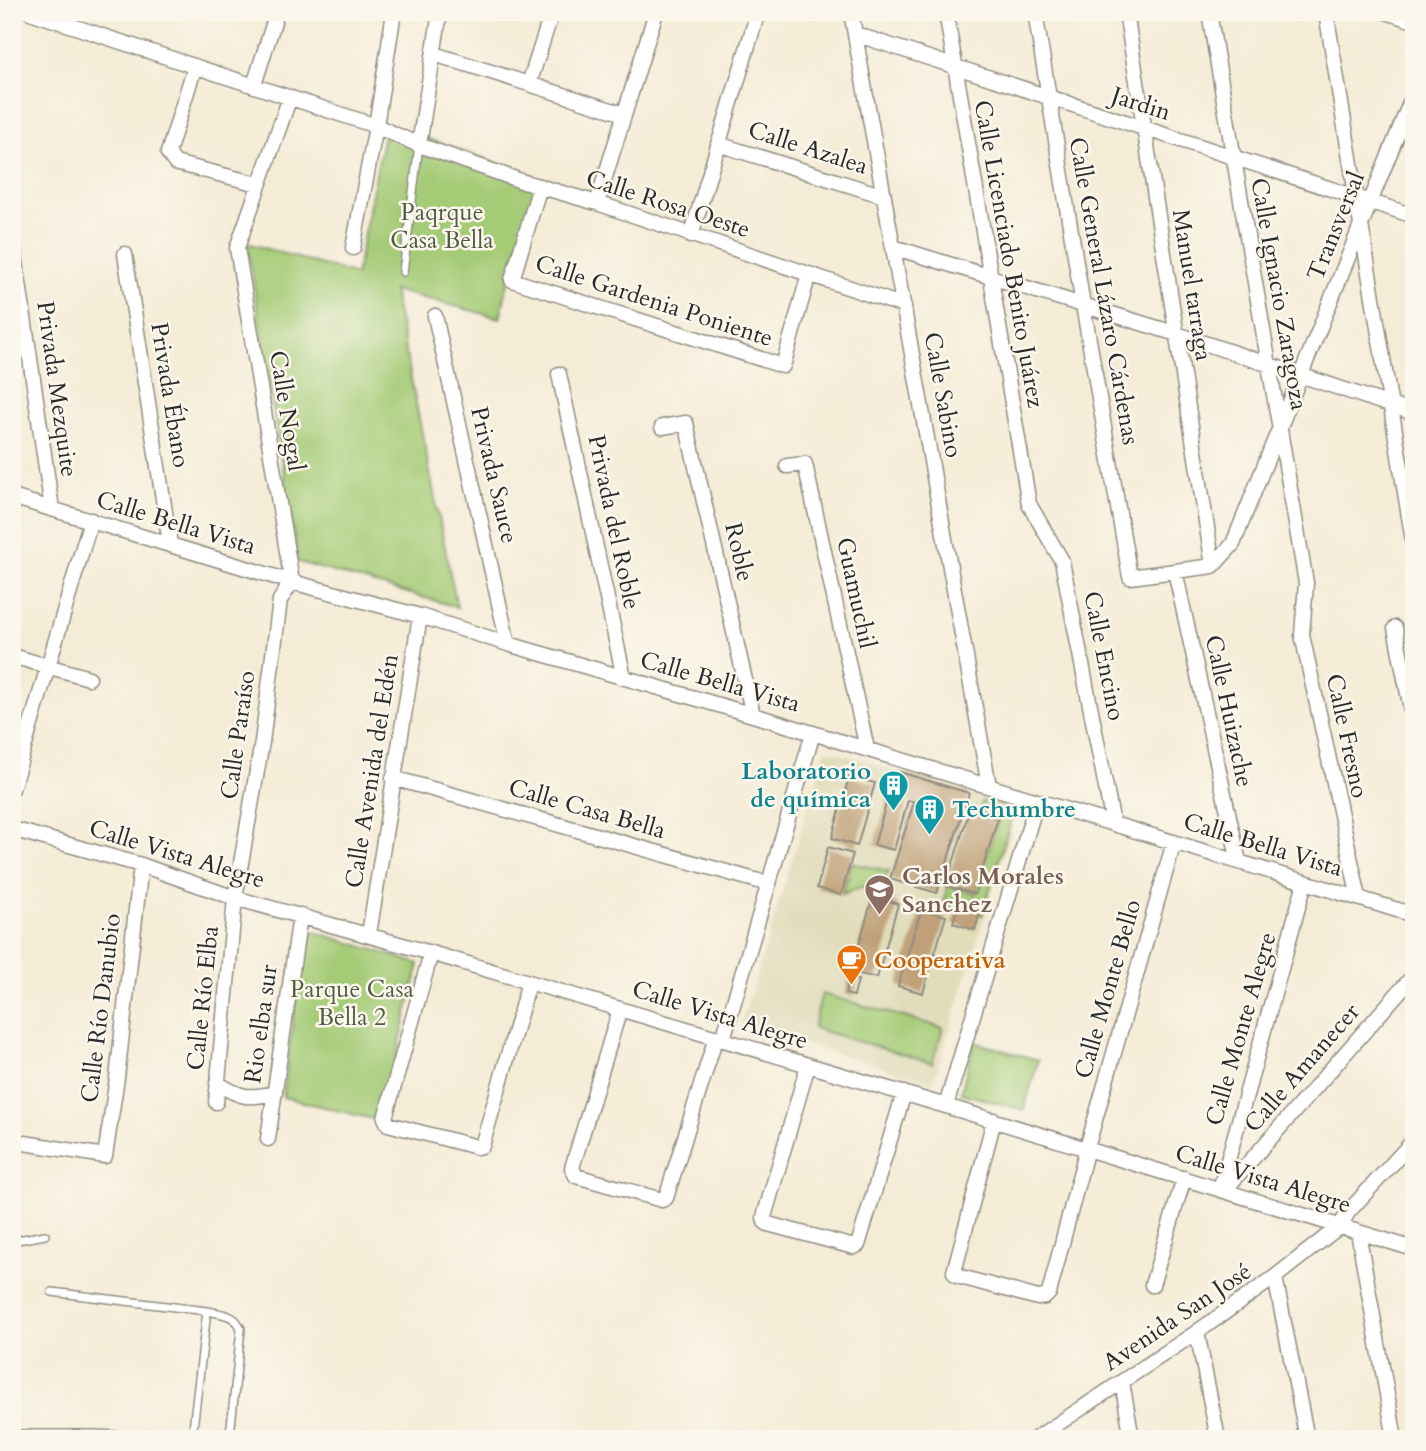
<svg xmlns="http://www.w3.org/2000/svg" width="1426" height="1451" viewBox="0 0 1426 1451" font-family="Cardo,serif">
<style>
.built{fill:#e1dcba}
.green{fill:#a4cb76;stroke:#687b50;stroke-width:2}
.building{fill:#bfa078}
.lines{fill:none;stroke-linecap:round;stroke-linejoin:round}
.lane-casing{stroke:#908c81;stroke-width:10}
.street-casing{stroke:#908c81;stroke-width:17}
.lane{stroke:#fff;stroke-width:7}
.street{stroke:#fff;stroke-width:14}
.labels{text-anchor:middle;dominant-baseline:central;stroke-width:5;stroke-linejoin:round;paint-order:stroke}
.street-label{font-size:24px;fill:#2b2b2b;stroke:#fbf7ec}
.park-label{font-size:24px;fill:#4f5b42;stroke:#fbf7ec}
.culture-label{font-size:24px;font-weight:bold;fill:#0d838f;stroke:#fbf7ec;text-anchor:end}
.education-label{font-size:24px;font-weight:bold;fill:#785e54;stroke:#fbf7ec;text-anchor:start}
.food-label{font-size:24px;font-weight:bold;fill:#c56008;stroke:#fbf7ec;text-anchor:start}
</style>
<rect width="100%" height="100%" fill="#fbf7ec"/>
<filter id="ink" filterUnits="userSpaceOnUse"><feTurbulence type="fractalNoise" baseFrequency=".0143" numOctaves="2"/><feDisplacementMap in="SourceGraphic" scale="14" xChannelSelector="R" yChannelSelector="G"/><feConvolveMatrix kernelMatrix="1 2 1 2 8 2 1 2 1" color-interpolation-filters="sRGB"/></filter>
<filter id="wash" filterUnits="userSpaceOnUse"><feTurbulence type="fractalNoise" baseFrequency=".00686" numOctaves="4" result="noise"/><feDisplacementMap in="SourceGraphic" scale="28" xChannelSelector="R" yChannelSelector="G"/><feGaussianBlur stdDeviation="1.57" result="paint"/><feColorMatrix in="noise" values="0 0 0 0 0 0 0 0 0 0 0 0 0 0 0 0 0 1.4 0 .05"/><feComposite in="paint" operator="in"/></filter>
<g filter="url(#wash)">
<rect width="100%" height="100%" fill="#f5ecd7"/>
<path class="built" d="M826,749L1018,809L933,1083L741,1025Z"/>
<path class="green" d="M386,124L539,179L509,278L500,318L393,290L457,607L298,562L247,243L356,275Z
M982,801L1014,810L982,915L943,904L948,886L975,894L998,819L979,813Z
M852,863L889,871L885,879L842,894Z
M305,929L419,964L381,1121L283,1097Z
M822,994L943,1028L932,1063L813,1028Z
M974,1042L1038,1060L1024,1110L961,1093Z"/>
<g id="blocks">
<path class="building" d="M900,772L969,793L937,893L890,879L914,802L908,800L894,850L874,845L889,794L894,796Z
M849,777L875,783L857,846L832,838Z
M969,811L998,818L975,894L946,886Z
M828,847L853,854L841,895L817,888Z
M873,896L898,904L877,978L851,972Z
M959,901L981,908L975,930L953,923Z
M921,910L946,916L923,993L898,986Z
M849,978L858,980L854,996L845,994Z"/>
</g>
</g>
<g filter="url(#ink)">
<use href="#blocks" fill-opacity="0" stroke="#908c81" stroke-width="2"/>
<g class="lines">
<defs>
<path id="lane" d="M403,272L419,145
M12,1241L45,1235
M12,1434H91L224,1439L227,1436L231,1426L241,1329C236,1314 221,1314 207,1311L52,1292
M192,1437L207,1311"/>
<path id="street" d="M30,12L376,126L419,145L524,182L597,203L904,306
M851,12L989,786
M946,12L1029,504L1062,561L1113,824
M1035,12L1083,305L1130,577L1213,566
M1126,12L1213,566
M1209,12L1306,583L1302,635L1359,898
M1326,12L1414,547
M1386,12L1414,21
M855,34L1414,216
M434,54L624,114
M195,66L168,153L175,163L258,184
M529,84L552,12
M254,85L277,12
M290,97L237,248L292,582
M718,144L884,196
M419,145L440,12
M540,186L512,280L783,366L809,274
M597,203L656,12
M12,235L52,509
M691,236L758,12
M893,247L1177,334L1414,413
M353,248L376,126L394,12
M125,254L170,544
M435,316L508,644
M559,374L624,678
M662,427L686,423L753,715
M787,466L805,464L867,749
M12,497L292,582L420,616L508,644L753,715L1414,915
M1213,566L1233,544L1414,93
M1175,571L1239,862
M1395,628L1414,724
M12,656L89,678
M393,778L769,884
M12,789L91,520
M12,829L141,865L235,898L431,953L946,1106L1414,1249
M369,934L420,616
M431,953L385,1118L388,1124L477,1147L482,1146L529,982
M620,1009L572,1168L576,1176L662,1200L666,1198L716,1037
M723,1039L813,733
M808,1065L764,1217L765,1222L768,1224L854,1247L858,1245L904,1093
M217,1083C241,1098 248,1099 275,1093
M216,1102L235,898L262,742L280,600L292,582
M946,1106L1037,801
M994,1120L954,1272L957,1276L1038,1298L1045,1297L1049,1293L1087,1148L1174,842
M268,1139L300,915
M12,1141L105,1156L117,1078L141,865
M1220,1189L1305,882
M1224,1191L1414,975
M1358,1232L1395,1439
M1275,1277L1307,1439
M1152,1285L1184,1178
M1197,1332L1218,1439
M1122,1382L1132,1439
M1035,1439L1197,1332L1275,1277L1340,1226L1349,1211L1414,1140"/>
</defs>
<use href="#lane" class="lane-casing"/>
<use href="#street" class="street-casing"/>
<use href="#lane" class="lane"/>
<use href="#street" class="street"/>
</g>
</g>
<defs>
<symbol id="building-pin" viewBox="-11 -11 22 30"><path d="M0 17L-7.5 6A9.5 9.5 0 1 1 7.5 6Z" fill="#0f9aa8" stroke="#fbf7ec"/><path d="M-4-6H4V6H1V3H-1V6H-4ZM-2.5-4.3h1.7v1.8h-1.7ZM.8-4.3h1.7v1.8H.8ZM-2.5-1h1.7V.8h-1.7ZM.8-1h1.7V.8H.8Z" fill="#fff"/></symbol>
<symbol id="school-pin" viewBox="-11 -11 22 30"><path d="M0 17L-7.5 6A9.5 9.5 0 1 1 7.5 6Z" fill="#8d6e63" stroke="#fbf7ec"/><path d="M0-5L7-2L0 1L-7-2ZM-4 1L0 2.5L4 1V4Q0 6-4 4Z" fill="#fff"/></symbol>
<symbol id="cafe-pin" viewBox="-11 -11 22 30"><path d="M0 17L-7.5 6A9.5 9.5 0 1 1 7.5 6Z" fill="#e8710a" stroke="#fbf7ec"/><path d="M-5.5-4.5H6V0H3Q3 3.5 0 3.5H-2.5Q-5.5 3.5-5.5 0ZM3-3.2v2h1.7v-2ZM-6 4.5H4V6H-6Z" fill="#fff"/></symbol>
</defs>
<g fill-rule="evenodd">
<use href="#building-pin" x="876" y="768" width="35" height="47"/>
<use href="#building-pin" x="912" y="792" width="35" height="47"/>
<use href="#school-pin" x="862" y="872" width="35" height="47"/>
<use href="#cafe-pin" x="834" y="942" width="35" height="47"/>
</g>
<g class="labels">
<g class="street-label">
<text transform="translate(1141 104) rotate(18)">Jardin</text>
<text transform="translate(808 148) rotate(18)">Calle Azalea</text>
<text transform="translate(668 204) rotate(18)">Calle Rosa Oeste</text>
<text transform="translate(1336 226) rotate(-68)">Transversal</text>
<text transform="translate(1009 254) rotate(80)">Calle Licenciado Benito Juárez</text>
<text transform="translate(1192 285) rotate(81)">Manuel tarraga</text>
<text transform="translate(1104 291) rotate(80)">Calle General Lázaro Cárdenas</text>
<text transform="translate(1279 294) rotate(80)">Calle Ignacio Zaragoza</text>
<text transform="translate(654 301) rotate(18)">Calle Gardenia Poniente</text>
<text transform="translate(57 389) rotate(82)">Privada Mezquite</text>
<text transform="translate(170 395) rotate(81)">Privada Ébano</text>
<text transform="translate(943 395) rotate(80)">Calle Sabino</text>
<text transform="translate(287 411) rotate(81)">Calle Nogal</text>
<text transform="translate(494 475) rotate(77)">Privada Sauce</text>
<text transform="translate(614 522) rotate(78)">Privada del Roble</text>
<text transform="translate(176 523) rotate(17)">Calle Bella Vista</text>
<text transform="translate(739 552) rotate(77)">Roble</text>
<text transform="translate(856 593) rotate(78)">Guamuchil</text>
<text transform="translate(1104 656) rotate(79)">Calle Encino</text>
<text transform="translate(720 682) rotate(16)">Calle Bella Vista</text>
<text transform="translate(1229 711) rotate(78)">Calle Huizache</text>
<text transform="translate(238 735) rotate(-82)">Calle Paraíso</text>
<text transform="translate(1347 736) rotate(78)">Calle Fresno</text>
<text transform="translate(372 771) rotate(-81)">Calle Avenida del Edén</text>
<text transform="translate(587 809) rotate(16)">Calle Casa Bella</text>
<text transform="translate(1263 845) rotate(17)">Calle Bella Vista</text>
<text transform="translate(177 854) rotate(17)">Calle Vista Alegre</text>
<text transform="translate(1108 989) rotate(-74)">Calle Monte Bello</text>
<text transform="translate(203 998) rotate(-84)">Calle Río Elba</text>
<text transform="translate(101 1008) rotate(-83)">Calle Río Danubio</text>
<text transform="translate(720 1015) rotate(17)">Calle Vista Alegre</text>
<text transform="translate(261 1024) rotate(-82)">Rio elba sur</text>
<text transform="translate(1241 1029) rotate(-74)">Calle Monte Alegre</text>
<text transform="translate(1302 1068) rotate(-49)">Calle Amanecer</text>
<text transform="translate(1263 1179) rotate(17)">Calle Vista Alegre</text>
<text transform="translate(1177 1317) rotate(-34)">Avenida San José</text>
</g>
<g class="park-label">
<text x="442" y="212">Paqrque<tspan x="442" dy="28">Casa Bella</tspan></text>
<text x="352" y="989">Parque Casa<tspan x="352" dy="28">Bella 2</tspan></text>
</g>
<g class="culture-label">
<text x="871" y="771">Laboratorio<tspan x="871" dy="28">de química</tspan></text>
<text x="952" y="809" text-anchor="start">Techumbre</text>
</g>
<g class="education-label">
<text x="902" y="876">Carlos Morales<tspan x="902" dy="28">Sanchez</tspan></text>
</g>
<g class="food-label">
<text x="874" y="960">Cooperativa</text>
</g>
</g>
<rect width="1426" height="1451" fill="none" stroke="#fbf7ec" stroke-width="42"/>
</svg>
